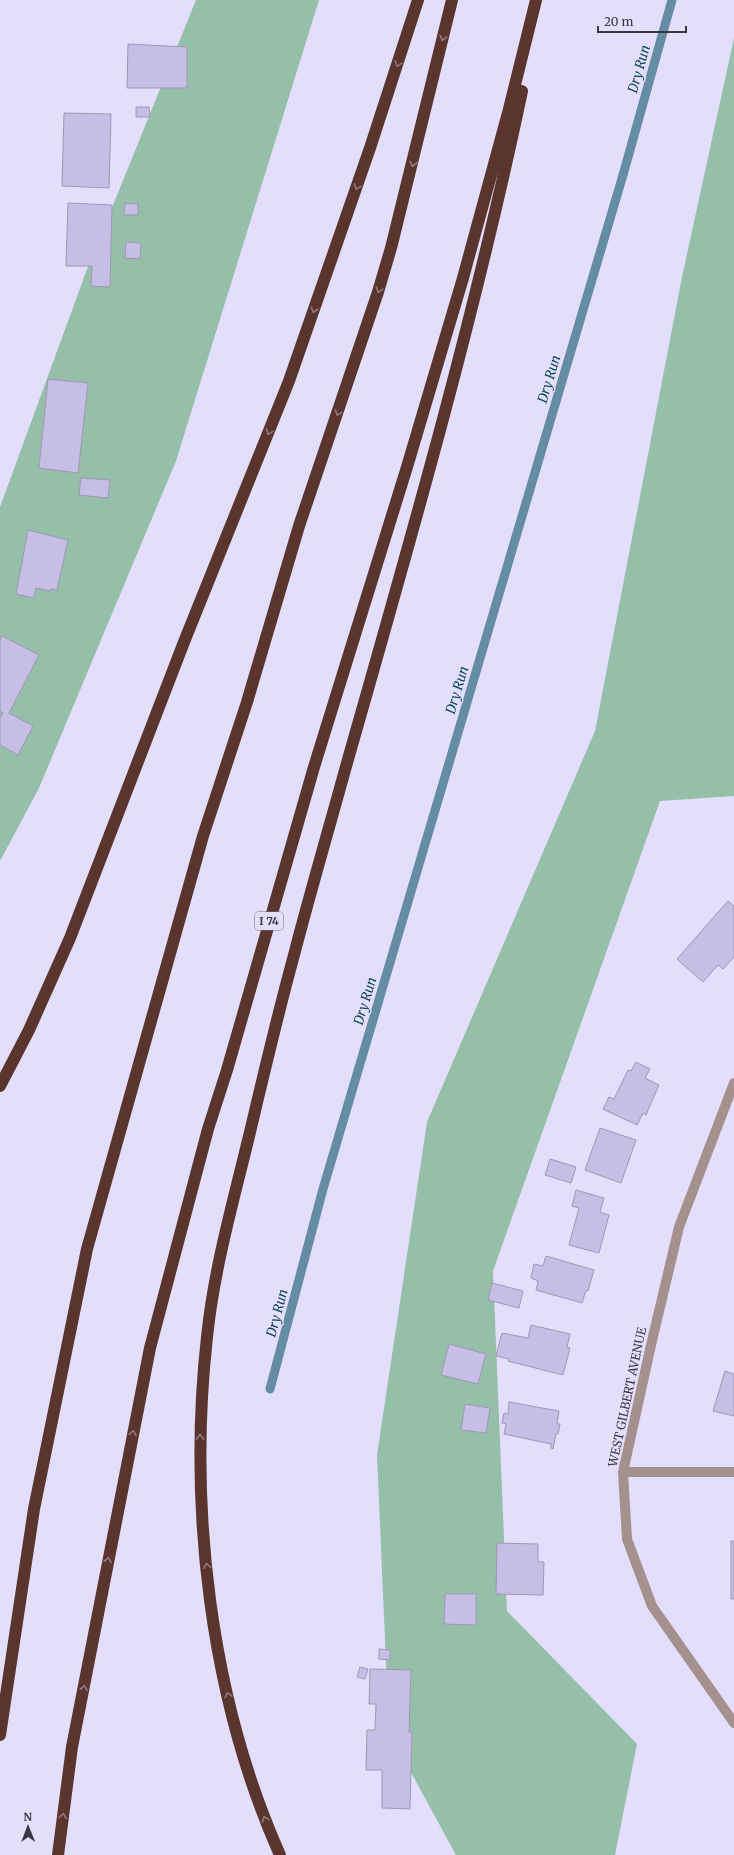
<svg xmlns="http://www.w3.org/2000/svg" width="734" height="1855" viewBox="0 0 734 1855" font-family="Merriweather,serif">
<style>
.forest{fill:#95bfa9}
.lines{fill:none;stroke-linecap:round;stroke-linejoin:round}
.stream{stroke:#648ca2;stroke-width:9}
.building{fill:#c7bee5;stroke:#9d97b4}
.minor{stroke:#a4908c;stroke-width:10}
.highway{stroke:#5a352d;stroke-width:12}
.oneway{stroke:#917980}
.labels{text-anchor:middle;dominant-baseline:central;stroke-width:3;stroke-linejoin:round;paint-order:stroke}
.shield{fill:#e4defd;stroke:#6d697b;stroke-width:1}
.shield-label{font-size:11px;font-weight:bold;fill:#3a3743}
.street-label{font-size:12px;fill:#3a3743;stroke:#e4defd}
.water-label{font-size:13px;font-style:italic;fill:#064058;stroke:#e4defd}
</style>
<rect width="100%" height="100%" fill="#e4defd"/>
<path class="forest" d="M196,0H319L176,461L39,788L0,861V507L86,272Z
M734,38V796L660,801L493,1271L507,1611L637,1744L615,1855H456L389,1732L377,1455L427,1122L595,731L682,277Z"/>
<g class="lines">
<path class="stream" d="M270,1389L323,1189L623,175L672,0"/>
</g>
<path class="building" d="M128,44L187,47V88H127Z
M136,107H149L150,117H136Z
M64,113L111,114L109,188L62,186Z
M68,203L112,205L110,287L91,286L92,266H66Z
M125,203L138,204V215H124Z
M126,242L141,243L140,259L125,258Z
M48,379L88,383L78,473L39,468Z
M81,478L110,480L108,498L79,495Z
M28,530L68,540L57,590L51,589L50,591L36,588L34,598L16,594Z
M2,636L39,655L9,713L33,726L18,755L0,745V718L3,713L0,711V640Z
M728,901L734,906V957L723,969L718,965L703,982L677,959Z
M636,1062L650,1069L645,1078L659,1085L646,1115L643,1113L637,1125L603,1109L609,1097L614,1099L628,1070L631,1071Z
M600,1128L636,1140L621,1183L585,1170Z
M550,1159L576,1167L571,1183L545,1175Z
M576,1190L604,1198L600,1212L609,1215L599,1253L569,1245L579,1208L572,1206Z
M546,1256L594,1270L588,1291L586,1290L582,1303L536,1290L538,1281L531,1278L534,1264L543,1266Z
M492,1283L523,1291L519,1308L488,1300Z
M531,1325L570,1334L567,1347L570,1348L563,1375L508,1361L509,1359L496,1356L502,1333L528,1338Z
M449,1344L486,1354L478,1384L441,1375Z
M725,1371L734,1374V1416L713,1411Z
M509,1402L559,1411L557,1424H560L558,1434H556L553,1449L551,1448V1444L504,1434L506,1424L502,1423L504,1413L508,1414Z
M465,1404L490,1408L486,1433L461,1430Z
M731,1541H734V1599H731Z
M497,1543L538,1544V1562H544L543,1595L496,1594Z
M445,1594H476V1625L444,1624Z
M379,1649L390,1650V1660L379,1659Z
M360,1667L368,1669L365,1679L357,1677Z
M370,1669L411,1670L409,1732H412L410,1809L382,1808V1770H366L367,1730H375L376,1704H369Z"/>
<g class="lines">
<path class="minor" d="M734,1083L679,1227L651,1345L623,1472L627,1539L652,1606L734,1723
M623,1472H734"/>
<path class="highway" d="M0,1086L29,1030L70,938L184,642L289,381L370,148L418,0
M0,1735L34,1509L87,1249L203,836L247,702L299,526L378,292L391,248L452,0
M58,1855L72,1747L150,1348L208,1129L227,1070L314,767L407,467L463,278L509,109L536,0
M280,1855C210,1698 188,1507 207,1337C214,1268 234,1199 250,1132C264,1073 278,1013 294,955C310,893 328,832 345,770C409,545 474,320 522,91"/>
</g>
<defs><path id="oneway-chevron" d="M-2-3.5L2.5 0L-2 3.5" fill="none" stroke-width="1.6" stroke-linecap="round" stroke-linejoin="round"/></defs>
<g class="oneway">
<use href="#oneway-chevron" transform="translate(443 38) rotate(103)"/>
<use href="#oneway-chevron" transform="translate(398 64) rotate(108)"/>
<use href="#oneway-chevron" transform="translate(413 164) rotate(103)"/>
<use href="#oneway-chevron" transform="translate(357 187) rotate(109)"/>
<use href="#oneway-chevron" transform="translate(379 290) rotate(107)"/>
<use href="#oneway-chevron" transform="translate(314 310) rotate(109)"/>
<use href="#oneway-chevron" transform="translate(338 413) rotate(109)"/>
<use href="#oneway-chevron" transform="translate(269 432) rotate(111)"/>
<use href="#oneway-chevron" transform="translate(133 1433) rotate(-79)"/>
<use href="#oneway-chevron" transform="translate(200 1437) rotate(-90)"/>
<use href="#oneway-chevron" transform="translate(108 1560) rotate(-79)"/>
<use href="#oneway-chevron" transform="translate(207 1566) rotate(-97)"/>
<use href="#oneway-chevron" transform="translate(84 1688) rotate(-79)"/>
<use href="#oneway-chevron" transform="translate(228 1695) rotate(-104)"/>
<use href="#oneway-chevron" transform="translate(63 1816) rotate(-83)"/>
<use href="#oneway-chevron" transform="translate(265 1819) rotate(-110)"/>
</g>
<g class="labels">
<rect class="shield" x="255" y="912" width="28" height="18" rx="3"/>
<g class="shield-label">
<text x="269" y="921">I 74</text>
</g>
<g class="street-label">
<text transform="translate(627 1397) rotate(-78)">WEST GILBERT AVENUE</text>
</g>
<g class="water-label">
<text transform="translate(639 69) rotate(-74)">Dry Run</text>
<text transform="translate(549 379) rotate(-73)">Dry Run</text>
<text transform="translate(457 690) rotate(-73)">Dry Run</text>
<text transform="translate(365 1001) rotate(-73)">Dry Run</text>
<text transform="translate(277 1313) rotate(-75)">Dry Run</text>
</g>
</g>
<g transform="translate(28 1827) rotate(359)" stroke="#e4defd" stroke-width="3" paint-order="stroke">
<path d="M0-3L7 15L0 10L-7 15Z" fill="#3a3743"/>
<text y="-6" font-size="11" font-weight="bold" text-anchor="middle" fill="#3a3743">N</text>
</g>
<path d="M598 26v6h88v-6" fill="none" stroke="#3a3743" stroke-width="2"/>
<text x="604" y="26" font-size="12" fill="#3a3743" stroke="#e4defd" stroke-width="3" paint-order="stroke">20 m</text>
</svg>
